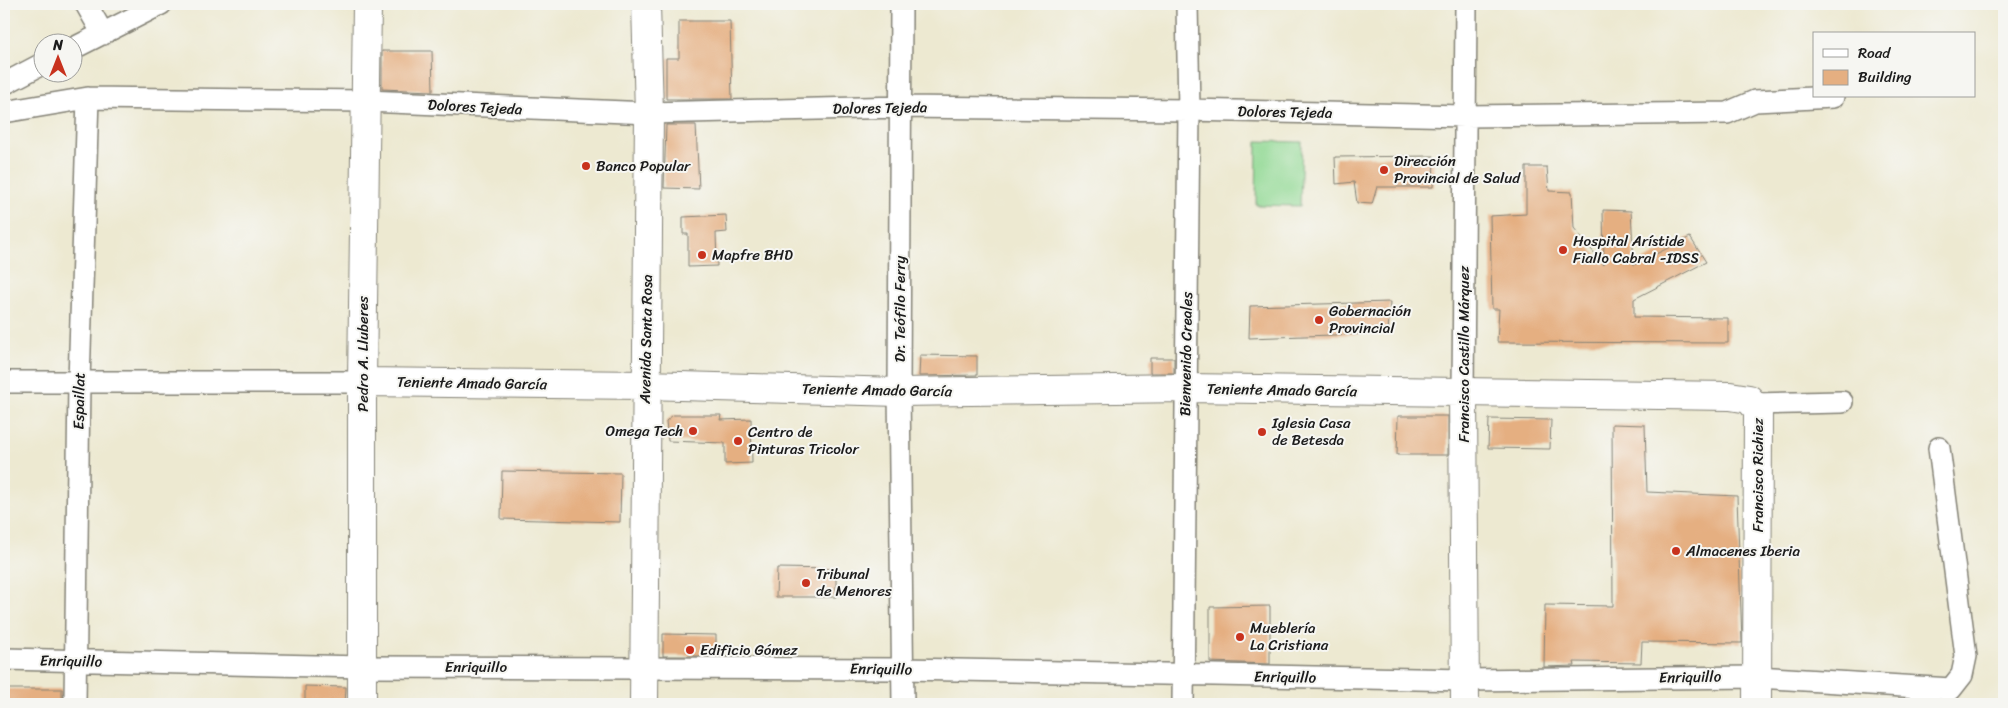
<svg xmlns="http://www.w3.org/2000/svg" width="2008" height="708" viewBox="0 0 2008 708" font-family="Sriracha,sans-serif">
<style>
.green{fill:#92d994;stroke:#577a58}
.building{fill:#e5af81}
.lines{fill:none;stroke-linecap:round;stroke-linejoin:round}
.minor-casing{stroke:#848276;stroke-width:24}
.major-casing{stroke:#848276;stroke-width:30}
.minor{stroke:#fff;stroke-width:21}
.major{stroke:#fff;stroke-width:28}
.poi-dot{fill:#c8321e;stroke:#f6f6f2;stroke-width:2}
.labels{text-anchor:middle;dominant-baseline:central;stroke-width:4;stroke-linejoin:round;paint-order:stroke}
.street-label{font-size:15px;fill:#1c1c1c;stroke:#f6f6f2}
.poi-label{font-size:15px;fill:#1c1c1c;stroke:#f6f6f2;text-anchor:start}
</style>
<rect width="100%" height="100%" fill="#f6f6f2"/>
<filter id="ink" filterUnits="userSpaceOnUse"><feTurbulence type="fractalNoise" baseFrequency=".02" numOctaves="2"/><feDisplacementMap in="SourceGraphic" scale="10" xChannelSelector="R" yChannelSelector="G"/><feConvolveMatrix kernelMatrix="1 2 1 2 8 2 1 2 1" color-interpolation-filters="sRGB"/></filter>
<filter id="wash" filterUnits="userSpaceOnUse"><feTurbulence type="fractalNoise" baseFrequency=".0096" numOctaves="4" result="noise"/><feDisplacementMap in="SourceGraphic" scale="20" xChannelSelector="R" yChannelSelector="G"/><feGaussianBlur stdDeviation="1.12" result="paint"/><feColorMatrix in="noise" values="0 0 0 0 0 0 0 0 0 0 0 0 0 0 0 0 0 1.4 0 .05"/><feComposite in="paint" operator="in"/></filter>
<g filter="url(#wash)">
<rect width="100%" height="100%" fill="#ede9d1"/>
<path class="green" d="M1257,141L1302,142L1300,206L1256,205Z"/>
<g id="blocks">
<path class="building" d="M679,21H730L732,99H666V58H679Z
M382,51H432L433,91L382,89Z
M666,125H696L699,189L664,188Z
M1434,156L1433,187H1377L1372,204L1357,203L1354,182L1336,184L1335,157Z
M1526,167H1547L1549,191L1572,192L1574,228L1604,265L1603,210L1631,211L1634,265L1690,237L1706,262L1634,299V317L1728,318V343L1497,342L1499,309H1492L1490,216L1526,214Z
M726,215L727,232L716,233L717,266L688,267V234H683V217Z
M1390,302L1388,333L1249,338L1250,306Z
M920,355L977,356V375L919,376Z
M1150,358H1174V373H1150Z
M673,415H721L720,420L751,419L752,463L725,464V443L668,441L666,421Z
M1398,416H1448V455H1397Z
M1489,419L1551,420L1550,449L1488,448Z
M1612,424L1645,425L1647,492L1737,496L1742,643L1642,642L1641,663L1574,662L1575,666L1544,667L1545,605L1613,606Z
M502,471L621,473L620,522L501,519Z
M777,568L836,569V597H776Z
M1270,606V664L1210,662V607Z
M663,634L716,635V656H663Z
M305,686L346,687L345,704H305Z
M6,689H62V704H6Z"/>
</g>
</g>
<g filter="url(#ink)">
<use href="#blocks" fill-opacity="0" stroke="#848276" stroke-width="1"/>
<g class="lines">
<defs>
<path id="minor" d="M86,4L103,34
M901,4L899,392L903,704
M72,49L161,4
M4,84L42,64
M4,112L88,98L366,101L649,113L901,107L1189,110L1465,116L1727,113L1755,101L1833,97
M4,382H362
M1463,393L1466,4
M1754,404L1842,402
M4,659L364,667L903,669L1466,680L1757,677L1951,689L1962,675L1966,656L1939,448
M75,704L79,382L88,98
M1183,704L1189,110L1187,4"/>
<path id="major" d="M362,382L645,385L899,392L1185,388L1730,396L1749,399L1758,410L1757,704
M1463,393L1465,704
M362,704V382L367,4
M644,704L649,113L646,4"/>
</defs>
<use href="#minor" class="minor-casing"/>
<use href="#major" class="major-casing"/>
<use href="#minor" class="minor"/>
<use href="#major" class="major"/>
</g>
</g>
<g class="poi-dot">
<circle cx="586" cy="166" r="5"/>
<circle cx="1384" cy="170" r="5"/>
<circle cx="1563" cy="250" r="5"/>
<circle cx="702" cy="255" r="5"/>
<circle cx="1319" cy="320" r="5"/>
<circle cx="693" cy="431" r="5"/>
<circle cx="1262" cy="432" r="5"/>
<circle cx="738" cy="441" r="5"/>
<circle cx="1676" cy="551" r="5"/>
<circle cx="806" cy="583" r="5"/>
<circle cx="1240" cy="637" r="5"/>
<circle cx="690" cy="650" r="5"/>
</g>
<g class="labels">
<g class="street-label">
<text transform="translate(475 107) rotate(3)">Dolores Tejeda</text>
<text transform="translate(880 108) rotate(-1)">Dolores Tejeda</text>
<text transform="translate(1285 112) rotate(1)">Dolores Tejeda</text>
<text transform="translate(900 309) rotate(-90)">Dr. Teófilo Ferry</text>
<text transform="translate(646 339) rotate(-89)">Avenida Santa Rosa</text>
<text transform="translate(363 354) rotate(-90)">Pedro A. Lluberes</text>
<text transform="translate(1186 354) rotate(-89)">Bienvenido Creales</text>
<text transform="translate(1464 354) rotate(-90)">Francisco Castillo Márquez</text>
<text transform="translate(472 383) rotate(1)">Teniente Amado García</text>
<text transform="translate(877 390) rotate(1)">Teniente Amado García</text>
<text transform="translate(1282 390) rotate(1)">Teniente Amado García</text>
<text transform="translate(79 401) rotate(-89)">Espaillat</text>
<text transform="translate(1758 475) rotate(-90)">Francisco Richiez</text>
<text transform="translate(71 661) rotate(1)">Enriquillo</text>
<text x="476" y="667">Enriquillo</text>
<text transform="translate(881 669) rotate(1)">Enriquillo</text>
<text transform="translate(1285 677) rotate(1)">Enriquillo</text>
<text transform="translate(1690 677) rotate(-1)">Enriquillo</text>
</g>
<g class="poi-label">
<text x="1394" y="161">Dirección<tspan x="1394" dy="17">Provincial de Salud</tspan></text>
<text x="596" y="166">Banco Popular</text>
<text x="1573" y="241">Hospital Arístide<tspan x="1573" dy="17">Fiallo Cabral -IDSS</tspan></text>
<text x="712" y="255">Mapfre BHD</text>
<text x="1329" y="311">Gobernación<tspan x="1329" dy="17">Provincial</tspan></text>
<text x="1272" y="423">Iglesia Casa<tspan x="1272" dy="17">de Betesda</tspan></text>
<text x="683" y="431" text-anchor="end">Omega Tech</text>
<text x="748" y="432">Centro de<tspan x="748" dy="17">Pinturas Tricolor</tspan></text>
<text x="1686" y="551">Almacenes Iberia</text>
<text x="816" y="574">Tribunal<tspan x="816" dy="17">de Menores</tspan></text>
<text x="1250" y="628">Mueblería<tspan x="1250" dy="17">La Cristiana</tspan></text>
<text x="700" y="650">Edificio Gómez</text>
</g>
</g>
<rect width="2008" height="708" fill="none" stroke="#f6f6f2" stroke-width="20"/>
<rect x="1813" y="32" width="162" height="65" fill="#f6f6f2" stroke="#9f9f9c"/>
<rect x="1823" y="49" width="25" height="8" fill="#ffffff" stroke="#9f9f9c"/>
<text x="1858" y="58" font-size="15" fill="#1c1c1c">Road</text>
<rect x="1823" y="70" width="25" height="15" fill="#e5af81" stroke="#9f9f9c"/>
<text x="1858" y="82" font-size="15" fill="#1c1c1c">Building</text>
<g transform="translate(58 58)"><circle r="24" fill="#f6f6f2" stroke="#9f9f9c"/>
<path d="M0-4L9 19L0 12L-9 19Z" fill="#c8321e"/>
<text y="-8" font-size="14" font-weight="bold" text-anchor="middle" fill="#1c1c1c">N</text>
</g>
</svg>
